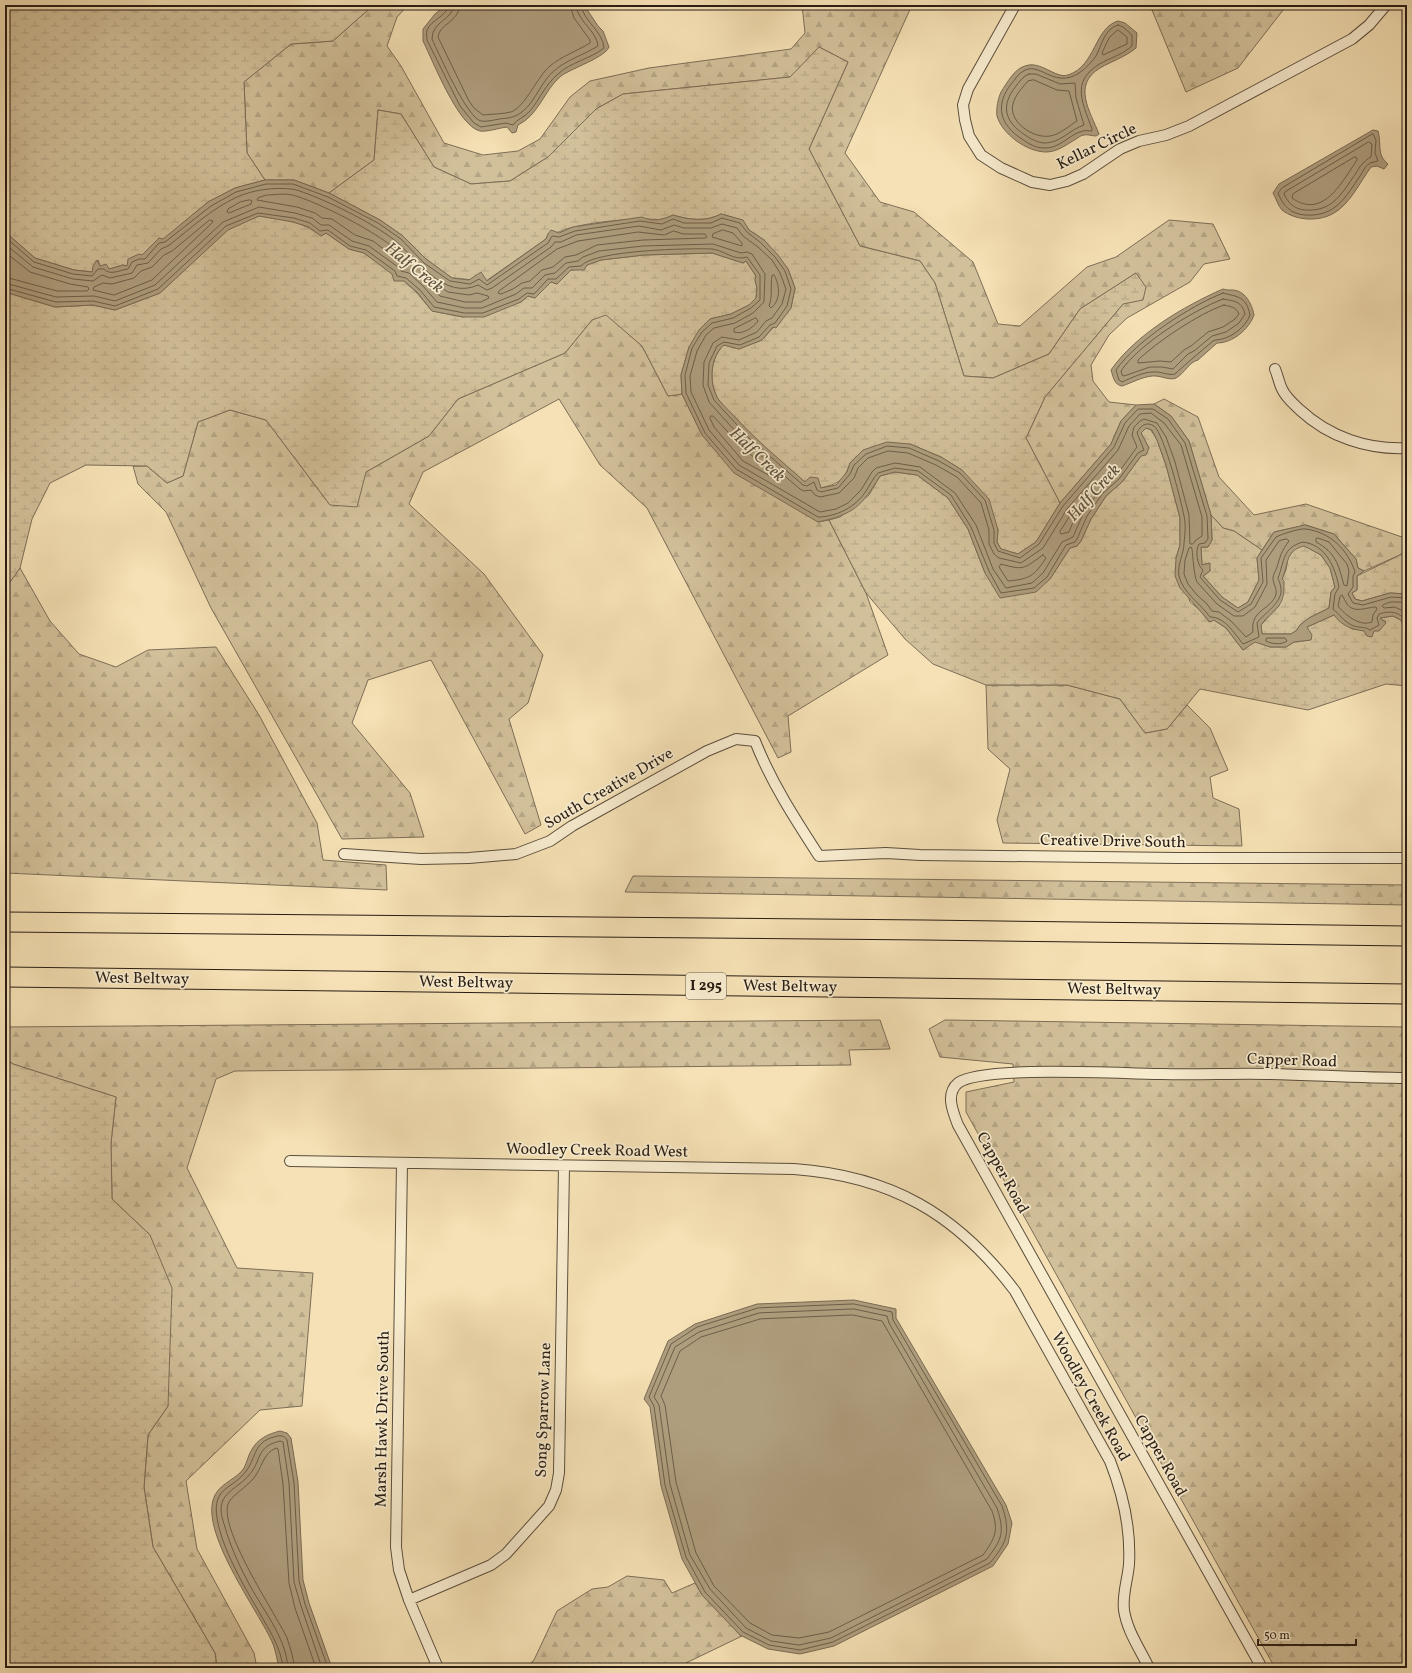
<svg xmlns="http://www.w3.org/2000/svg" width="1412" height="1673" viewBox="0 0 1412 1673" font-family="Vollkorn,serif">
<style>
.forest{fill:url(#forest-firs);stroke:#7d6e57}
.wetland{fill:url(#wetland-marsh);stroke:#7d6e57}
.water{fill:#af9e7e;stroke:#796a54;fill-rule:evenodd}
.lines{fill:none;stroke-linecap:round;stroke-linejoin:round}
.shore{stroke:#6c5e49;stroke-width:1}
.minor-casing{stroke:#5b4e3c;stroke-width:12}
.motorway-casing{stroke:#281d14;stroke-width:21}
.minor{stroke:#f8eccf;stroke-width:10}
.motorway{stroke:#f5e1b5;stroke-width:19}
.labels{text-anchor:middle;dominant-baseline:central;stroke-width:3.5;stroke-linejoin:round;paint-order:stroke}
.shield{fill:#f8eccf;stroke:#665b4c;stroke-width:1}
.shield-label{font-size:15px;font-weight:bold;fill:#281d14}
.street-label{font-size:16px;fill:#281d14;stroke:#f8eccf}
.water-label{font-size:17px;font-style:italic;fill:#5e513e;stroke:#f8eccf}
</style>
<defs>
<pattern id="forest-firs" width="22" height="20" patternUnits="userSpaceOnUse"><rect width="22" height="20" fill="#d2c09a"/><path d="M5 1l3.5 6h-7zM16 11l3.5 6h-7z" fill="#b4a584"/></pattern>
<pattern id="wetland-marsh" width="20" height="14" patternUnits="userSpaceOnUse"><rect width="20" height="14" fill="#d2c09a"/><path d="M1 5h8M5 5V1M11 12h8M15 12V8" fill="none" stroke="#b4a584"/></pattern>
</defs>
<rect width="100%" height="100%" fill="#f5e1b5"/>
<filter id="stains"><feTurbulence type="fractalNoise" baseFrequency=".005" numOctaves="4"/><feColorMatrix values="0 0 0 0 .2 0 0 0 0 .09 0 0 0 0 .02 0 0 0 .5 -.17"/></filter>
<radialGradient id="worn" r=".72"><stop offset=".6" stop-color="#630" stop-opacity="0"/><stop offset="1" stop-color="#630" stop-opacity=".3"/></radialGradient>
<path class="forest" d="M370,5H408L397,17L387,46L401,66L444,143L483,155L518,151L540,139L570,97L590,81L649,68L791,49L805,33L802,5H912L845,153L880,202L914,212L973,262L998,324L1020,326L1087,267L1116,257L1169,220L1213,224L1230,259L1204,264L1190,282L1127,318L1109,335L1091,365L1093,381L1109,402L1136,405L1121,421L1111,444L1060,503L1026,438L1045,397L1123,304L1136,273L1080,309L1049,354L993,378L964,376L935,283L920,261L860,246L809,149L848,62L819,47L791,77L623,94L596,109L548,157L510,181L471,184L434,167L401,114L378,110L374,160L329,193L294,180H265L247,153L244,82L291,44L333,41L369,9Z
M1142,5H1287L1238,68L1186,92L1152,10Z
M606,314L642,346L668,396L682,394L702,435L818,522L829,520L866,593L888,655L788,716L791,752L778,758L647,508L600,465L559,399L423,472L409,504L484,574L543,655L528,703L509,719L541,825L525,834L431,660L368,680L352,723L410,793L424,837L342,839L211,608L166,512L138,484L133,466H147L167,483L183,476L198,422L230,410L266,420L330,505L366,472L429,436L458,399L565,353L592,320Z
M1164,399L1198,417L1219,477L1254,515L1306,504L1402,537H1407V554H1402L1364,571L1358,568L1356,559L1334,534L1306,525L1274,532L1262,550L1234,531L1223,528L1211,515L1189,441L1171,416L1154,404Z
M20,568L50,621L79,654L116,667L148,650L216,647L259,715L317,823L323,860L386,865L387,890L5,873V589Z
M986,685H1067L1120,699L1145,733L1167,729L1187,705L1210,728L1228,770L1210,777L1213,798L1239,809L1242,846L1003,843L997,820L1010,769L988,749Z
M633,876L1407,885V905L625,892Z
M880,1020L890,1049L849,1050L851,1065L235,1071L216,1079L187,1168L237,1268L313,1273L302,1406L260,1410L186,1481L197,1549L254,1653L257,1668H217L215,1653L153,1547L144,1487L148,1435L168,1406L150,1235L112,1199L111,1143L116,1097L13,1064L5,1059V1027Z
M945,1020L1407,1027V1668H1275L966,1112V1092L1014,1082L1013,1064L940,1057L929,1029Z
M627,1576L664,1580L672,1593L695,1583L702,1595L742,1636L686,1663L680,1668H525L534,1660L557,1611L592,1589L608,1587Z"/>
<path class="wetland" d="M5,5H370L369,9L333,41L291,44L244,82L247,153L265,180L235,188L208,202L163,240L159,238L142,256L127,266L123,265L109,269L100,266L98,260L92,272L74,270L35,258L5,232V168L7,144L5,125Z
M819,47L848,62L809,149L860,246L920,261L935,283L964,376L993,378L1049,354L1080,309L1136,273L1146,287L1143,300L1123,304L1045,397L1026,438L1060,503L1036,542L1018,554L1001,549L997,542L998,529L962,470L941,457L910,444L850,463C844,481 838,484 820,488L810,477L805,482C780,461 755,440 733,415C728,410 720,403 717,397C709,382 710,357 724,345L739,349L762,340L791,308L795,288L788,269L764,240L749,230L742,220L721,214C706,222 689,220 673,215C659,222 660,219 646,219C625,219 594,222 574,227C563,229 561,233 548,234L546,239L486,281L452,278L426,259L403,236L380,220L329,193L374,160L378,110L401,114L434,167L471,184L510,181L548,157L596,109L623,94L790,77Z
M259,216C284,220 300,220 321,236L326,233L349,249L364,253L404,281L417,293L432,311L463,317L521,302L528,296L535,298L551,282L557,284L571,270L584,269L587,265L601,260L644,255L713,253L743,263L746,261L756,276L755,280L757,288L756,298L749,305L731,314L710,319L689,347L681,375L682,394L668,396L642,346L606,315L592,320L565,353L458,399L429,436L366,472L357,507L330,505L266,420L230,410L198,422L183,476L167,483L147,466L86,465L50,483L32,519L20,568L5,589V292L55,307L93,305L115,310L160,293L228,229Z
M1146,428L1151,430L1157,440L1166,465L1180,518V545L1176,558L1190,602L1200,610L1209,622L1214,620L1226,628L1243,650L1255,641L1270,647H1286L1294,642L1310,640L1307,627L1334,615L1352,629L1374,631L1386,622L1380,618L1393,616L1401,620L1407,635V686L1386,684L1308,710L1200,689L1167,729L1145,733L1120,699L1067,685H986L933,664L905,639L866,593L829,520L840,517L869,495L880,476L895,472L917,475L948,498L968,529L985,573L1050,579L1070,548L1077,546L1081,541L1091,519L1106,496L1122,482L1141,456L1149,448L1141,433Z
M1211,515L1223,528L1234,531L1262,550L1257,558L1259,580L1248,602L1238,608L1222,597L1203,576L1210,571L1209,563L1202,565L1201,547H1208L1212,540Z
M1304,545L1321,555L1330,568L1335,587L1331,592L1329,608L1309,618L1300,625L1297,630L1291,634H1262L1261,625L1279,606L1282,579L1286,570L1288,558L1295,548Z
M1402,554H1407V594L1390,593L1362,601L1355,599L1352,593L1357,590V576Z
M5,1059L13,1064L116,1097L111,1143L112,1199L150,1235L172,1288L168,1406L148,1435L144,1487L153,1547L215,1653L217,1668H5Z"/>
<path class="water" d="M446,5H584L598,26L603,31L609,47C604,58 572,68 561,76C544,90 539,115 518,125L516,132L512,133L507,127C499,128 487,132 480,131C458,126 433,61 423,41V29L435,14Z
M1118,21L1125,23L1137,33L1136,48C1125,57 1112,61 1100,68C1072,85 1090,111 1099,134L1096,136C1092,136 1087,134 1084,135C1081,135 1078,138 1076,139C1066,145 1057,152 1046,152C1027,152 1002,134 997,116C996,108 998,99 1001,92C1007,83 1014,69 1025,66C1041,60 1055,79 1068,75C1096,66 1094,28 1118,21Z
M1373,130L1378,131C1382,145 1376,154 1388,164L1384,169L1377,166L1371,167C1360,182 1350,204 1334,213C1319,222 1296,221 1282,210C1278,206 1276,198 1273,193L1279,184Z
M265,180H294L329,193L380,220L403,236L426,259L452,278L469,280L481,272L487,281L546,239L548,234L551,230L559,233L573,227L642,217C652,222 662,220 673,215C689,220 706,222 721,214L743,220L749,230L764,240L778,255L788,269L795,288L791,308L776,328L773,327L762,340L739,349L724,345C710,357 709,382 717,397C720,403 728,409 733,415C755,439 780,460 805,482L810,477L818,478L821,488L836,485L847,472L850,463L863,450L887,442L910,444L941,457L962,470L989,499L998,530L997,542L1001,549L1018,554L1036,542L1060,503L1111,444L1121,421L1136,405L1154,404L1171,416L1189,441L1211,515L1212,540L1208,547H1201L1202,565L1210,563V571L1203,576L1222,597L1238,608L1248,602L1259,580L1257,558L1274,532L1305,525L1334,534L1356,559L1358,568L1364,571L1357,576V590L1352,593L1355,599L1362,601L1390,593L1407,594V635L1401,620L1393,616L1380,618L1386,623L1379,631H1374L1372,637L1367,636L1364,631C1351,629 1342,626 1334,615L1307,627L1312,635L1311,640L1294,642L1286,647H1270L1255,642L1243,650L1226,628L1214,620L1210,622L1180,588L1175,576L1176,558L1180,545V518L1166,465L1157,440L1152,430L1146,428L1141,433L1149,448L1146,455L1141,456L1122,482L1106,496L1091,519L1081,541L1077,546L1070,548L1050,579L1036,592L1000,598L985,573L968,529L948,498L917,475L895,472L880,476C861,507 854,514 818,522L734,473L702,435L682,394L681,375L689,347L699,330L710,319L731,314L749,305L756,298L757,288L755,280L756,276L746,261L743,263L712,253L644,255L601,260L587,265L584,270H571L557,284L551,282L535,298L528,296L521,302L484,317H463L432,311L417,292L404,281H394L392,274L364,253L349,249L326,233L321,236L309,227L293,222L259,216L228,230L160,293L115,310L93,305L55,307L5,292V232L35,258L74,270L92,272L93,266L97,260L100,266L106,264L109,269L123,265L127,266L128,259L139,254L142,255L159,238L163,239L208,202L235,188ZM1304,546L1321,555L1330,568L1335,587L1331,592L1329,608L1309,618L1300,625L1297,630L1291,634H1262L1261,625C1275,605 1285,610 1284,581L1282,579C1289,563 1285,551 1304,546Z
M1223,289C1227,290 1228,290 1232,290C1245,290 1252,304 1254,315C1249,329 1233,343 1217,343L1198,360C1189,362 1185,373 1176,378C1170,381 1160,375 1152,376C1142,377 1131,383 1122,386C1114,385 1113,376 1111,370C1135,335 1184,306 1223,289Z
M854,1300L896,1309V1318L1006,1505L1012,1523L1008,1544L993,1566L834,1646L800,1654L768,1649L740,1635L702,1595L682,1559L661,1486L650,1407L644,1399L668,1341L695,1324L757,1304Z
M280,1431L287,1433L291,1438L298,1482L303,1580L309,1603L332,1668H279C277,1660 276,1652 273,1644C259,1611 197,1530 215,1495C222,1482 237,1479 244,1468C247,1462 248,1456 251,1451C257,1439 268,1434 280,1431Z"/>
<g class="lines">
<path class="shore" d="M449,5C447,16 431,20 427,30C426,33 427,37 427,40L460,106L474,123L481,127L506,123L513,125C517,119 525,117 530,111C540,99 545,85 558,74C571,62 590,59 604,48C603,31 583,21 581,5
M454,5C453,20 432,21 432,39C439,54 467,118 481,121C486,122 494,120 499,119C508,118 514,118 522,112C536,101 541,81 555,70C568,59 584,55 598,46C597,31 577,21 576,5
M460,5C459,22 439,24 438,37L469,101L474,108L483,115C492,114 503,114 511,112C525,107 537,77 550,66C562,56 577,51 590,43V40L574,18L570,5
M1118,25L1123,27L1132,35V46C1124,53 1114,57 1105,61C1070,79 1081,99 1092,129V131C1089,131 1085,130 1083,131C1069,134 1060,149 1044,148C1036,148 1029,144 1022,139C1000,125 994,105 1012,83C1015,80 1018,74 1022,72C1039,59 1053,90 1079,73C1084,70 1092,62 1096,56C1102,45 1104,29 1118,25Z
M1118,30L1127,37V44L1103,55L1102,53L1109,38Z
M1029,74H1036L1060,84L1075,83L1076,98L1084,125C1071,129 1060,143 1045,143C1038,143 1031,139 1025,135C1005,122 1000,106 1016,86C1020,81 1023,76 1029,74Z
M1034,80L1057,90L1069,91L1077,121C1069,126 1059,135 1050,136C1034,139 1008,122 1013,104C1015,95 1023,87 1028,81Z
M1373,134L1376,140L1375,153L1378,161C1375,162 1371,162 1369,164C1365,166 1362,173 1360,176C1345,198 1335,217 1305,215C1291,214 1283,206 1278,193L1282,188Z
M1369,142L1372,144L1371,157C1364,161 1360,166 1356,173C1342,193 1333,212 1305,210C1294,209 1288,203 1284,194L1285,192Z
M1355,157L1357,158V160C1342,182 1323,220 1292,198L1293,194Z
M267,195C275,195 284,193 292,195C315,200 402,243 409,265H405L373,241L355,235L332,219L322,218L315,213L297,207L257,200L258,198Z
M250,200L252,201L251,204L229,213L227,212L228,209L240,202Z
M210,220L213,221L212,223L152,280L114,295L93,290L94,287L103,283L112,284L134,278L141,271L152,267L164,255L172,251Z
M723,230L733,233L742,243V246L712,237L713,234Z
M674,231L683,234H705L707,237L705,238L643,240L597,245L576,255L565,257L553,267L542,270L530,281L522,283L513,289L501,294L498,293L499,291L557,249L578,241L638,232L664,235Z
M5,237L34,262L73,274L92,276L98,269H104C110,276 120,270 128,269L132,262L139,259H145L159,243L165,242L211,206L236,192L266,184H293L328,197L378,223L401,239L424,263L450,281L470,284L479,279L487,285L548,243L552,236L559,237L575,231L640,221L662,224L673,219L684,223H711L722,218L740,223L747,232L761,243L775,257L785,271L791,289L787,306L775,323L770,325L759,337L740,345L724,342L717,346L709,363L708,385L714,400L750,439L803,485L807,486L814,482L817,490L821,492L838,488L850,474L854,465L866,454L887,446L909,448L939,461L960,473L985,500L994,530V543L998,551L1020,558L1039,544L1063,506L1114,447L1125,423L1138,409H1153L1168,419L1185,443L1207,516L1208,539L1205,543L1199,544C1195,551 1197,565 1203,570L1200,577L1220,600L1238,612L1251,604L1263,582L1261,558L1276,537C1282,534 1300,528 1306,529C1330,532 1348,550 1355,572L1353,576V587L1348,594L1353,603L1363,605L1391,597L1407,598
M5,244L33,267L73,279L93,281L102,275L110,278L132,273L137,265L148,263L161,249L168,246C190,229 211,209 237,197C253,190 273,187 291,189C296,189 302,192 308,194C334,204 377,225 398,243C419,262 445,300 478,285L487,290L492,288L551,247L555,242H561L576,235L639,226L661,230L674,225L684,228H711L722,224L737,228L743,236L758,247L772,260L780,273L786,289L782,304L772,318L766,321L757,332L739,340L722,337L713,343L704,362L703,385L709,402L746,443L800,489L804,491L811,490L815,495L820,497L839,493L854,478L858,468L868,458L888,451L908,453L936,465L957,477L981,503L989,530V544L994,554L999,558L1021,563L1043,548L1067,509L1118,450L1129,426L1140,414L1151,413L1164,423L1181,445L1202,517V536L1196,540L1193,544H1190L1189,515L1175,462L1166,437L1157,423L1144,419L1140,421L1134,427L1132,435L1137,447L1116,476L1099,491L1083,514L1073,537L1062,542L1043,573L1032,583L1006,588L993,569L976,525L955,493L920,467L895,463L876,468L872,472L861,490L848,503L836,509L820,512L739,465L709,430L691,392L690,376L697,351L706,335L714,328L735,323L753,313L764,302L765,274L752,254L747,252L741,253L713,244L643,246L599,251L583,257L578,261L566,263L555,273L545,275L532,288H524L516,294L482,308H465L437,302L423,286L409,273L401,271L398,267L369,246L352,241L329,225H321L312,218L295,213L259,207L223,222L155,285L115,301L94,296L56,297L5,283
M5,252L30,272L70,284L88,287L89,289L87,291H57L5,277
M774,275C780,285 781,300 771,308L769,306C773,296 770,286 772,276Z
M432,284L434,283L448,292L469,295L477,293L488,296L489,298L481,302H465L440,296L431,286Z
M5,288L56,302L93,301L115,306L158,289L226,226L258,213L294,218L310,223L320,231L328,230L350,246L366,250L395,271L397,276L406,278L420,290L434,307L464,313H483L519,299L527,293L534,294L548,279H556L569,267L581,266C594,250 690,248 712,249C722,250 731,258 741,258C743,258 745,257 747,257L760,275V300L751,308L733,318L712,323L702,332L692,348L685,375L686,393L705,433L736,469L818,517C836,517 856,507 866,491C870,485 873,478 878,473L895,468L918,471L951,495L971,527L989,571L1001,593L1034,588L1047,577L1066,545L1075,542L1077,539L1087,516L1103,493L1119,479L1138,453L1144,450L1137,433C1140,426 1146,421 1154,426C1164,434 1181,500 1184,516C1186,524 1185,534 1184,543C1184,554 1177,564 1179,576C1183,593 1200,603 1210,617C1225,617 1234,633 1243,644L1259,637L1257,623C1266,611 1286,601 1280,584C1280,582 1278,580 1278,578C1285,560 1282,548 1303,542C1326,545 1335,567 1339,587L1335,594L1333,609C1339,614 1345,623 1354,626C1359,628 1364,626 1370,630L1379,625L1377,618L1379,614C1391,610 1402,612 1407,624
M1223,293C1238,297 1246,296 1250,315C1246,326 1234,336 1222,339C1219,340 1217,339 1213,341C1200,352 1188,362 1175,374C1169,376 1160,371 1153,372C1143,372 1131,378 1122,382L1119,380L1116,370C1136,341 1190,306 1223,293Z
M1223,299C1234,301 1242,301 1245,314L1239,323L1226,332L1212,336L1194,351L1188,354L1173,369L1162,367H1150L1124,376L1122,375L1121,371C1139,344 1192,311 1223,299Z
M1224,305C1231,307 1235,306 1239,314L1235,319L1223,327L1208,332L1191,346L1184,350L1171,362L1160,361L1138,363V360C1157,342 1198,314 1224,305Z
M756,318L758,321C753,328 742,335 734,332V329Z
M711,416H713L742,447L772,473V476H770L743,461L714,427L710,418Z
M1074,510L1077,512L1069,532L1061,534L1060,532Z
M1318,538L1329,542L1347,564L1349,571L1347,586L1344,585C1338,564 1336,553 1316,542V539Z
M1287,539L1289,541C1281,552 1281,554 1277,567C1276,571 1273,574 1273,578C1273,584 1277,588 1276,594C1272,610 1250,609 1253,632L1246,637L1231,621L1219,612L1212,611L1207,604L1197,595L1188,584L1184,574L1185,560L1189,548L1191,547L1192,549C1193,557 1194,576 1197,582L1217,604L1234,616H1243L1255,607L1267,584L1266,560L1279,541Z
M1043,555L1046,558C1034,576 1030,579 1008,581L999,567L1001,564C1025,571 1024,568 1043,555Z
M1342,595C1344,598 1345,601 1347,604C1354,614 1367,607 1376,607L1377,609L1373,615L1372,622C1360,627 1345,615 1338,606L1340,597Z
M1407,603C1398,602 1389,600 1382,606L1384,608L1395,607L1407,613
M1267,638H1285L1287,641C1282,645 1271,644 1266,641Z
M854,1304L892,1312L893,1320L1002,1506C1011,1533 1007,1542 990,1563L833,1642L800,1650L769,1645L743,1632L705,1592L686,1557L665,1485L654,1406L649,1397L671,1344L697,1327L758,1308Z
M854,1309L887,1316L889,1323L997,1508C1005,1533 1002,1539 987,1559L831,1638L799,1645L771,1641L746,1628L710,1589L690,1555L670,1484L659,1405L654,1397L675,1347L699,1332L759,1313Z
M853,1315L882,1321L992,1511C999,1531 995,1538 983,1555L829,1632L799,1638L772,1635L750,1623L714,1586L696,1553L676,1482L665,1405L661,1396L680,1351L701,1337L760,1319Z
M283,1668C281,1647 269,1630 259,1612C244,1586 222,1549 217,1518C212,1486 233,1490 247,1470C256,1457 254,1442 274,1437C280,1435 284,1435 287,1440L294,1483L299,1581L305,1604L328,1668
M288,1668C286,1636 261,1608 247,1580C238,1563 230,1545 225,1527C222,1518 219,1509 223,1500C228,1490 242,1484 249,1475C262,1461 255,1447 280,1441L283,1442L289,1483L294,1582L301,1606L322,1668
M294,1668C294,1659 290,1647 287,1638C276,1614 216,1526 229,1502C233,1495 246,1487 253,1479C262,1469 262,1454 276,1448L278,1449L283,1484L289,1583L295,1608L316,1668"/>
<defs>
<path id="minor" d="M1015,5L968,89L963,105L965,120L969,136L981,155L1001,168L1032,182L1050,185L1067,181L1083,174L1120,149L1139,141L1166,135L1189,126L1352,39L1369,25L1386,5
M1275,369C1278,376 1279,383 1282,389C1286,398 1294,404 1300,410C1329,437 1368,450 1407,448
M344,854L421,859L469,858L516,854L550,841L572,826L707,751L736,739L755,741C771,782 795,819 819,856L886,853L920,855L1178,858H1407
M290,1161L794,1169C891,1176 957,1214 1015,1291L1110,1461C1123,1494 1131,1528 1129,1564C1128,1579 1122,1594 1124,1610C1127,1631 1140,1649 1149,1668
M402,1163L396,1547L399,1570L409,1600L438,1668
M409,1600L491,1565L506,1554L549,1506L556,1490L559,1473L564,1166
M1262,1668L958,1125C953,1112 945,1094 958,1083C982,1065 1126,1074 1162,1074C1199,1075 1235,1073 1271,1074C1316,1075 1362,1078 1407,1078"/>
<path id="motorway" d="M5,922L925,930L1407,936
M5,977L1407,994"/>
</defs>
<use href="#minor" class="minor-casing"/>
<use href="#motorway" class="motorway-casing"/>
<use href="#minor" class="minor"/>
<use href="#motorway" class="motorway"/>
</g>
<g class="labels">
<rect class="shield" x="686" y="973" width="40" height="26" rx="3"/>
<g class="shield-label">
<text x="706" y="986">I 295</text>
</g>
<g class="street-label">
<text transform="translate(1097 147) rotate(-26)">Kellar Circle</text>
<text transform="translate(609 789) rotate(-30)">South Creative Drive</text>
<text transform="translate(1113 842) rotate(1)">Creative Drive South</text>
<text transform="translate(142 979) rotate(1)">West Beltway</text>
<text transform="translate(466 983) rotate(1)">West Beltway</text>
<text transform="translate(790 987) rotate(1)">West Beltway</text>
<text transform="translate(1114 990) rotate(1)">West Beltway</text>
<text transform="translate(1292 1061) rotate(2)">Capper Road</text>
<text transform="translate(597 1151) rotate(1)">Woodley Creek Road West</text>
<text transform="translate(1002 1173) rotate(61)">Capper Road</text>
<text transform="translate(1090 1397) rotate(61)">Woodley Creek Road</text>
<text transform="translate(544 1410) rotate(-88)">Song Sparrow Lane</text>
<text transform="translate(383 1419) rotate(-89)">Marsh Hawk Drive South</text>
<text transform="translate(1160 1456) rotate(61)">Capper Road</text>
</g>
<g class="water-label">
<text transform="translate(414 268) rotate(39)">Half Creek</text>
<text transform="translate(757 455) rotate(44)">Half Creek</text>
<text transform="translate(1094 493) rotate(-48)">Half Creek</text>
</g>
</g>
<rect width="1412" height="1673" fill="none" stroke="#f5e1b5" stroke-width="20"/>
<rect x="6" y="6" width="1400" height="1661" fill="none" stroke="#281d14" stroke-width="2"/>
<rect x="10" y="10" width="1392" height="1653" fill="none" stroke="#281d14"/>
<path d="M1258 1639v6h98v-6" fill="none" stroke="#281d14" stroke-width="2"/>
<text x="1264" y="1639" font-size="12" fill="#281d14" stroke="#f8eccf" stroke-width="3" paint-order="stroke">50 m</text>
<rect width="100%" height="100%" filter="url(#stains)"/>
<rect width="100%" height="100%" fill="url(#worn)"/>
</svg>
